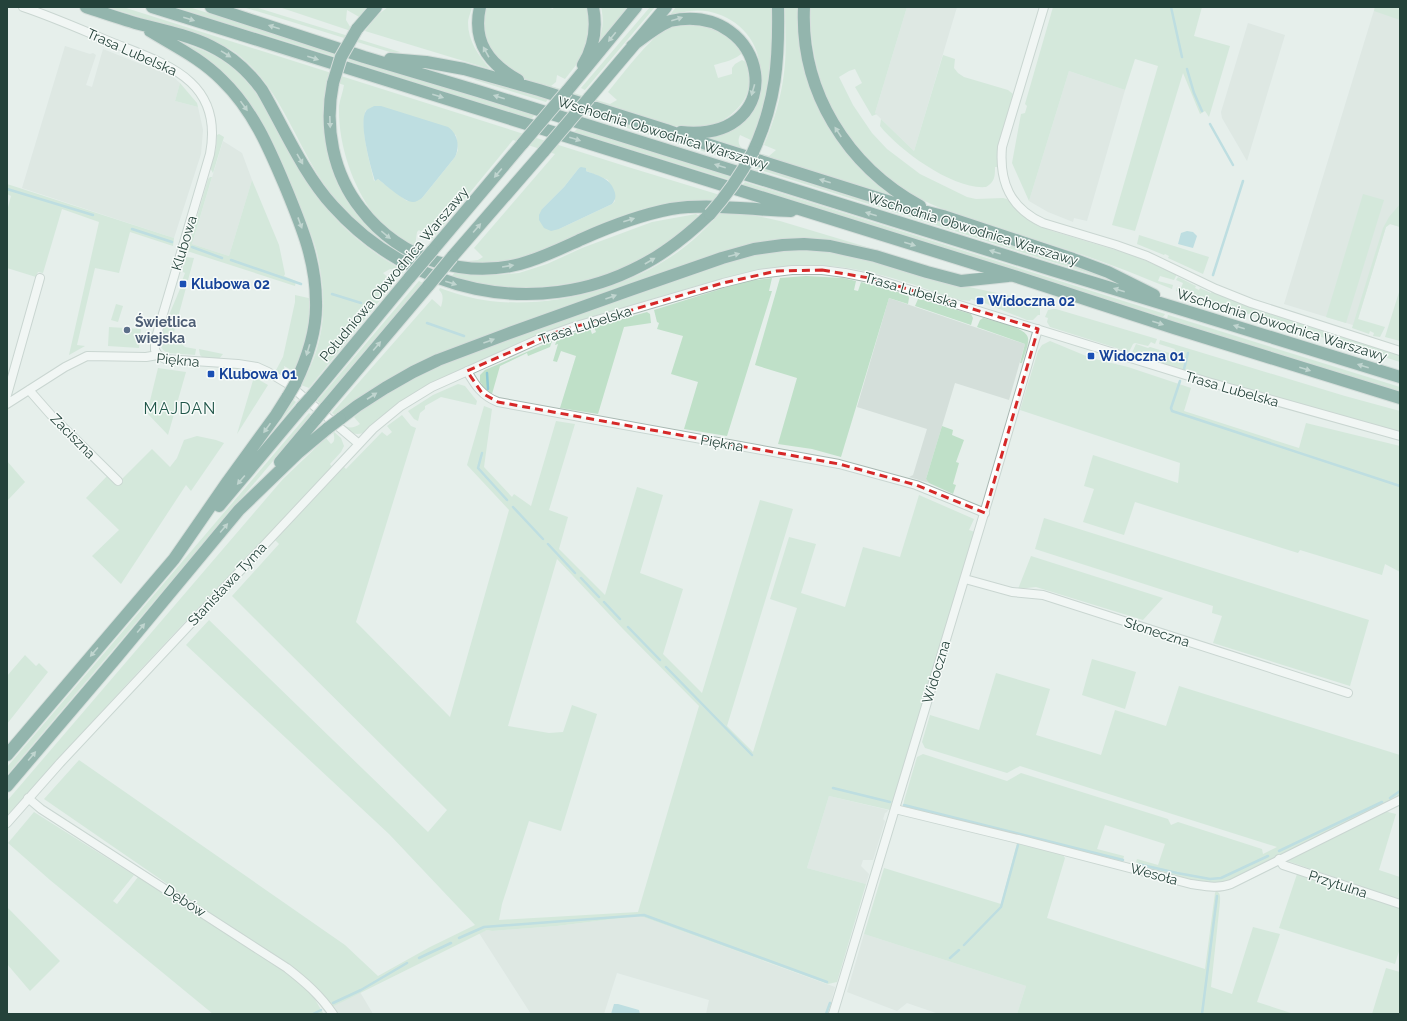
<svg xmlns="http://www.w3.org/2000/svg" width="1407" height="1021" viewBox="0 0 1407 1021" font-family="Raleway,sans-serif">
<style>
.built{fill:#d4dfda}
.green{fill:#bfe0c8;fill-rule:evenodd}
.water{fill:#8ec9d4}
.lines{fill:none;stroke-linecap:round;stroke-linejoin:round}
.stream{stroke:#8ec9d4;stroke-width:2.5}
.minor-casing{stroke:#a8b8b2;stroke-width:10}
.highway-casing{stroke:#c2cac8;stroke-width:14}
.minor{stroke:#fff;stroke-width:8}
.highway{stroke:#2f6f62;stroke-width:12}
.highway-bridge-casing{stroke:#c2cac8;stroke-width:14;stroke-linecap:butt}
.highway-bridge{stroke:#2f6f62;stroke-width:12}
.oneway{fill:#93b5ae}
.marked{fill:none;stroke:#d62828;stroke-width:3;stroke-dasharray:8 5;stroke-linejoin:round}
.transit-dot{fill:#1a4fb4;stroke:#f7fbf9;stroke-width:1.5}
.service-dot{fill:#5c6f8a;stroke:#f7fbf9;stroke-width:1.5}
.labels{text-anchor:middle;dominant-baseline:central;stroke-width:3;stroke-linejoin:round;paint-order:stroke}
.street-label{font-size:14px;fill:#24423a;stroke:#f7fbf9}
.transit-label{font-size:14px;font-weight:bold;fill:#164399;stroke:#f7fbf9;text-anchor:start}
.service-label{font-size:14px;font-weight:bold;fill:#4e5e75;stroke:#f7fbf9;text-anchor:start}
.quarter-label{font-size:16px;letter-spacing:1px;fill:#1f5548;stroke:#f7fbf9}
</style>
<rect width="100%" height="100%" fill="#e6efeb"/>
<path class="built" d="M907,7H957L914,151L875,113Z
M1375,7H1400V227L1390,224L1386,227L1356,326L1284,304Z
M1248,23L1285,35L1247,161L1222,118L1221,112Z
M65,46L90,54L93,53L96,55L86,85L92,87L103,49L143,65L148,66L171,75L180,83L175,101L198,107L203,130L201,154L174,238L22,188Z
M1069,71L1125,90L1087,221L1074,218L1073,222L1048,212L1029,201Z
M223,141L242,153L252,180L229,256L192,244Z
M889,298L1025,344L1009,400L955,383L926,479L929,483L909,477L913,475L927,429L857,407Z
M829,796L888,810L887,812L885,813L883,819L885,821L873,860H863L861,866L869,874L866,884L807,868Z
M637,916L643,917L835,987L828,1014H706L709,1000L617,973L604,1014H531L479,933L487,930L492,931L557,926Z
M864,934L1026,986L1017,1014H939L907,1003L897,1011L847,992Z
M360,992L373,1014H338L332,1007Z"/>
<path class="green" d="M107,7H123L628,167L720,195L714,202C686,201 656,204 630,214C596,225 565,245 531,255C511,261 491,262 470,263L468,261L478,260L483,257L474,248L555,154L513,140L431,240L419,230L417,232L415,246C401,239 384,228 374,215C352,185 338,144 339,106C340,99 343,92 344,85L328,80L323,122L329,159L366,223L389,247C364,228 339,208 322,181C294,139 278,84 236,53C218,40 193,33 172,27C150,20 129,14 107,7ZM366,110L456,135L458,150L455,157L422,198L407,201L378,179L374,181C370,162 359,127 366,110ZM579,168L608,180L615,201L612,204L559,229L542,209L564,187Z
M175,7H189L338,54L336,57Z
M243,7H255L400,52L393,53Z
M279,7H370L361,18L347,10L346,20L352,30L351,31Z
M388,7H472C471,12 468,18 468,23C468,41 479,56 490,69L365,31L375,17Z
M487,7H547L553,9L554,7H588L591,33L580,60L565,79L557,75L556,82L551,86L610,104L617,100L608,92C625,72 654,30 678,23C687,21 705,22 715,22L743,52C736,60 724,62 714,65L718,78L732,74V68L735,64L742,60L748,63C749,68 751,76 750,81C749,102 730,119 711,126C702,129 678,127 668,125C642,117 616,109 589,101C553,89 490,77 484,31C483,22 484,15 487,7Z
M601,7H628L598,43C603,30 604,20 601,7Z
M650,7H655L585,90L581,88Z
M676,7H773L770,88L753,141L740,135C737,142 739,146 744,150L694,138L727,129C735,117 743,105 751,93C753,89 758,85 759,80C762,73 759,63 758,56C751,27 720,7 690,11C681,12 673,16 665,21Z
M785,7H798C796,84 832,156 896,199L759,157L762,154L769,156L776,150L764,145C774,121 781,98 784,73C787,51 785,29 785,7Z
M810,7H907L875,113L877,114L872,116L855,87L862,83L855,69L849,71L839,77L853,105L872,133L887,149L920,174L967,197L976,199L1003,198L1007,199L1027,219L1037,225L1052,231L1132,255L1177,274L1174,280L1160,276L1158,281L1173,285L1172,289C1137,275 1101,260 1065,249C1035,240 1005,231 976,221C956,214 935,207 917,197C845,157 810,88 810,7Z
M1053,7H1202L1194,36L1230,46L1209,117L1205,111L1200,114L1183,73L1135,231L1112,225L1158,66L1135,59L1125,90L1069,71L1029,201L1012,163L1021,114L1025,113L1027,106L1025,104Z
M1375,7H1400V20L1374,11Z
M178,41C194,47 211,52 225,62C267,91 284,148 312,189C335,224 368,251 404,271L402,273L398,270L390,269L383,273L394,283L309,388L301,385C314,363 323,336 323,310C324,292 321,271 317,253C314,240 307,226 302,213C283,162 261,108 220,70C208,59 192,50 178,41Z
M943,55L955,59L954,68L958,73L964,77L1008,90L1013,94L998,149L997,167H995C995,176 995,182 986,187C954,190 900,151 880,126L881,119L914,151Z
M349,58L535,115L531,119L348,61Z
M476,76L548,99L546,102L475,80L473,77Z
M180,83L197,103L198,107L175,101Z
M591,112L744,160L742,163L588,116Z
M578,128L733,177L730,180L574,132Z
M219,134L224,137L213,173L210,168L216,149L217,135Z
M756,164L1074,265L1094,272L1113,281L754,168Z
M210,177H212L192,244L229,256L252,180L279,245L285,274L284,276L296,281L295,286L187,251L208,179Z
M745,182L1165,314L1163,317L742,185Z
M7,184L174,238L173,246L130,232L119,273L95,268L77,345L85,346L69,355L99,222L62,209L43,273L38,272L36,277L7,268V211L11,196L7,194Z
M1363,194L1384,200L1346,323L1326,317Z
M1400,204V227L1390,224L1386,227L1358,319L1385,327L1380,337L1373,336L1374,333L1370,331L1369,334L1352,328L1383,228L1389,217Z
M721,212L748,214L780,221L960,275L781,242L465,345L337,417L332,413L432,299L441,307C443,300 444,294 439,290L440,288C456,294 473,299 490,301C559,309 641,285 693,240C703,231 712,222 721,212Z
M696,214L701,217C687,229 673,241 657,251C612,281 537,294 484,285C473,283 462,280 451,277L456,271L473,274L496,275L519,273L547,264L582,248L652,222Z
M1139,235L1209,257L1203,274L1168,258L1169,256L1165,254L1164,255L1137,244Z
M769,250H829L955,284L1020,298L1034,302L1040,309V315H1038L1033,320H1027L982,302V300L978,299L977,301L971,299L970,301C949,300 932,290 912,284C886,276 857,268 830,266C772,262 720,279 665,295C627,307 587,317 550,331C508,347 467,367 426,386L411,395L392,408L363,433C353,436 348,431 341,424H342C348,429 354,428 360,424L354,417L359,413L357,411L432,368L708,267Z
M186,257L194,258L173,336L185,347L196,349L195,355L168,353C165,352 163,350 161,347C158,336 177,298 181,286L183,287L184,282L182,281L185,273L183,272V259Z
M806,276L843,278L856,281L854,290L858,291L861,282L908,295L909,298L908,304L889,298L841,457L812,449L778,444L797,378L755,365L780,278Z
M1178,277L1196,286L1195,288L1199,290L1200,288L1211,293L1212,291L1278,316L1400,355V362L1176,291L1177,287L1181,288L1183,283L1176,280Z
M772,278L769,291H772L727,436L684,429L698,382L671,374L683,336L657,329L659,323L657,322L654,310L746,281Z
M419,281L423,283L321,404L317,401Z
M1400,289V341L1385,337Z
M295,295L313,299L312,319L297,373L284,366L285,373L290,382L275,372L283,357L295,302Z
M918,299H920L971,314L973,318L971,325L915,306Z
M116,304L123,306L118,322L111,320Z
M1053,309H1056L1157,339L1155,344L1151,342L1148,346L1135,343L1133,344L1129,352L1050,327L1047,322L1048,318L1045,317L1048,310Z
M647,312L650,314L651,323L624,327L598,414L560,408L576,356L561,351L557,362L553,361L558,344L555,345L557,339L590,328L592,334L596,332L594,327Z
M1168,315L1400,387V392L1167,319Z
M983,318C993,321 1026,327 1028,338C1029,345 1024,356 1022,363H1020L1025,344L977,327L980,320Z
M109,327L141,329L139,348L108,346Z
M1160,340L1345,396L1400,411V433L1200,376L1131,355L1136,344L1148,348L1150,347L1173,354L1175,349L1159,344Z
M552,341L550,347L528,356L527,353L500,366L492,394L488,393L481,385L482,384L480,382V375L485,370Z
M1050,341L1091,358L1128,367L1191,388L1184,411L1299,448L1306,423L1400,446V572L1385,564L1382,575L1300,550L1298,553L1135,502L1124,535L1083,522L1094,489L1084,486L1093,455L1178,483L1180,463L1020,410L1038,351L1042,345Z
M199,349L223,354L219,359L203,358L200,355Z
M158,368L186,372L168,435L147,413Z
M254,377L268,385L237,434Z
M458,384L465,386L477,401L476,405L441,397L425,406V409L420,413L418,421L414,419L408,411L433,395Z
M292,399L296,402L260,446Z
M484,406L492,409L484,467L512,497L514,494L531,506L556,421L575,424L549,510L568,517L559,549L605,595L637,487L663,495L640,573L683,589L663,654L702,693L760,500L793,509L727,726L753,752L797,608L770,599L789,537L816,544L801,593L845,607L863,547L900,557L919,495L974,519L969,530L975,532L890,810L829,796L807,868L866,884L837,982L828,984L643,917L637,916L557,926L492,931L487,930L332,1007L298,974L44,799L79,760L345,945L378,976L430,947L475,925L389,834L186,645L209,620L428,832L447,810L232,596L279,544L275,540L344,467L346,469L382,432L387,436L392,432L387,426L402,415L411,426L416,428L356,622L450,717L509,510L467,465ZM557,559L623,629L699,706L638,912L499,920L502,904L529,821L561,831L597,714L572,705L563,732L549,733L508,726Z
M309,413L312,415L7,775V767Z
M942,426L953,430L952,435L964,440L956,462L959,463L953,484L956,485L953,494L929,483L926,479Z
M333,431L341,438L344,446L341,452L330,464L332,467C223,583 111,697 7,818V801L283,479L326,438L331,444C336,441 334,436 333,431Z
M197,436L216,440L224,443L191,491L186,485L121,584L92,556L119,530L86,498L109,474L121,480L152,449L170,467L177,458L184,440Z
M7,461L25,482L7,501Z
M1044,518L1369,620L1350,686L1213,643L1222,616L1212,613L1213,606L1035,549Z
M1031,556L1163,598L1143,620L1036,587L1018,589Z
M25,655L36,666L39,663L48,672L7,724V676Z
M1092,659L1136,672L1125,709L1082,695Z
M996,673L1050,689L1036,735L1101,755L1115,710L1166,726L1179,686L1400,755V796L1230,881L1222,883L1199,881L1135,866L1137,859L1158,865L1165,844L1105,825L1097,849L1124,856L1122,864L905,808L903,807L904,801L917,757L923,754L1007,781L1021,773L1168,819L1171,825L1178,822L1262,849L1263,854L1277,847L1020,766L1007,773L925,748L922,742L930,715L979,730Z
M1384,811L1396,814L1379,870L1400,877V900L1285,860Z
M34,812L134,875L113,901L117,904L138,877L251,948L286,973L310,991L323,1013L213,1014L50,880L8,843Z
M1017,843L1063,855L1065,858L1047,918L1205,969L1215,893L1216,891C1221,893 1220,897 1220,902L1211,987L1232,994L1253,927L1280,934L1257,1002L1294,1014H1017L1026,986L864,934L884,868L1001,904Z
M1297,874L1400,908V948L1395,964L1279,928Z
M7,907L60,961L30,991L7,964Z
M1386,968L1400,972V1014H1372Z"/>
<path class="water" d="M374,106H381L448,127C458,134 460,146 455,157L422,198C419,200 416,202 413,202C404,202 386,185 378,179L375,181C371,168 358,122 366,111C367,109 371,108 374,106Z
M581,167L586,168V171C599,176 611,178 615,193C616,198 615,200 612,204L559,229L551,231L544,228L539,220V215L542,209L564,187L579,168Z
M1187,231L1193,232L1197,236L1193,248L1178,244L1181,233Z
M614,1004H618L639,1010L640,1014H611Z"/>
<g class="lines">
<path class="stream" d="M1171,7L1182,57
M1187,69L1194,93L1202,111
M1210,124L1233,165
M7,189L93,215
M132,229L172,242
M192,247L222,258
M231,260L301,284
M1213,275L1243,181
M332,294L361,303
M427,323L464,336
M1184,369L1188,353
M487,373L488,389
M1180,381L1171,408L1172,411L1400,486
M482,453L478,468L507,500
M513,507L543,539
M548,544L575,573
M581,578L599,597
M604,602L620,619
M628,627L660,660
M666,667L752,755
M833,788L890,802
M1390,798L1400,791
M904,805L1123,860
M1279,851L1382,802
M1138,864L1177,873L1210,879L1221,878L1268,856
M459,938L484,927L644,915L827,982
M964,945L1001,907L1018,845
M419,958L451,943
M950,958L959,950
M333,1003L361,990L407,963
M313,1014L321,1010
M826,1014L830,1003
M1202,1014L1217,896"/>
<defs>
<path id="minor" d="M23,7C53,17 82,30 111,42C166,64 224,80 210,154L155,341V350L158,355
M1044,7L1002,147C999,182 1010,208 1043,223L1116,245L1147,256L1216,289L1251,303L1400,351
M467,371C475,385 482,396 498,402L839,464L916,485L985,513
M29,390L51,415L118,481
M7,395L40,278
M7,404L65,367L87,356L146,357L158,355L165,359L238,364L257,367L268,372L288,384L359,444
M965,579L1012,592L1043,595L1348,693
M28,798L41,809L287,968C305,982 320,995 333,1014
M895,809L1018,839L1191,884C1205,886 1218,889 1231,884L1400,800
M7,823L60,763L359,444L373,429L401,406L432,387L539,339L573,327L723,283L759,274L792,270H822L845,273L875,279L1208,382L1400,436
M1279,859L1283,865L1400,904
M833,1014L989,497L1038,329"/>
<path id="highway" d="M86,7C104,13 121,19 139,24C191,37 229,44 262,90C284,128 303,173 333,206C410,292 535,321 640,266C666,253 689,234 710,214
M152,7L1014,276L1174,328L1400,398
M211,7L364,57L478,91L1052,270L1183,310L1400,377
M480,7C472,42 489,64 518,80
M804,7C800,91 847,166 920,206
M357,29L376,7
M150,31C176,47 200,58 222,80C253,110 269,148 285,186C301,225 316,260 316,302C317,331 307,359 295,384
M632,46C644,37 656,27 670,21C769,0 794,143 681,132
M390,59L426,62L464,69L539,90L666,130L694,140L900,205L943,216L1073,259L1108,272L1154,295
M583,65C594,47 597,27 593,7
M333,83C324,127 333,174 361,209C380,234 407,253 437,262C464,270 493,271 520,264C542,258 562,248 582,239C611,226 640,215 671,209C711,203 751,210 791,211
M567,91L636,7
M589,98L666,7
M753,152C776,102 779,61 778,7
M432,251L523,143
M452,257L544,151
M311,397L410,277
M325,408L429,285
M340,419L357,406L385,388L413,372L438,360L507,334L630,290L722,258L754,249L783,245L804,244L830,246L875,256L927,272L961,281L1008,276
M280,462L316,419
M219,506L302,407
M7,755L174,559L228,481L276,415L288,396
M7,786L116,658L239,510L298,453L328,428"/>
</defs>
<use href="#minor" class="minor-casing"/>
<use href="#highway" class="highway-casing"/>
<use href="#minor" class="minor"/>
<use href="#highway" class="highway"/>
<defs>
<path id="highway-bridge" d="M333,83L341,57L357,29
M523,143L567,91
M544,151L589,98
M710,214C727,195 741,174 753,152
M410,277L432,251
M429,285L452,257
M288,396L295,384
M302,407L311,397
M316,419L325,408
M328,428L340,419"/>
</defs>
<use href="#highway-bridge" class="highway-bridge-casing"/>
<use href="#highway-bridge" class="highway-bridge"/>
</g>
<defs><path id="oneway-solid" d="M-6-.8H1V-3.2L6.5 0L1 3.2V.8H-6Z"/></defs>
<g class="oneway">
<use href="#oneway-solid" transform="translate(189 19) rotate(17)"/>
<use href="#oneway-solid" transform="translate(677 19) rotate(-17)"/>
<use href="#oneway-solid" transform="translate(274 27) rotate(-162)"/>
<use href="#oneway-solid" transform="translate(612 37) rotate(129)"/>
<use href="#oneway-solid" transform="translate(486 52) rotate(-119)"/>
<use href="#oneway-solid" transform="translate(226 54) rotate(32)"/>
<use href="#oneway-solid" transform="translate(313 58) rotate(17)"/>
<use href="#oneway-solid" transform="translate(753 90) rotate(106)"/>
<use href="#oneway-solid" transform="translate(438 96) rotate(17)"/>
<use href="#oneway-solid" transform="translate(499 97) rotate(-163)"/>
<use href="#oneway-solid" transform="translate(244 106) rotate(54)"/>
<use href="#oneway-solid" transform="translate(330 122) rotate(88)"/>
<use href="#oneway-solid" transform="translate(838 132) rotate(-123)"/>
<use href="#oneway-solid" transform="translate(575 139) rotate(17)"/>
<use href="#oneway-solid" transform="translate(300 159) rotate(60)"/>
<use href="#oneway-solid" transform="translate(720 166) rotate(-163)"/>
<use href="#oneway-solid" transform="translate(498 173) rotate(130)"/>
<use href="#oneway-solid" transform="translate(825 181) rotate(-163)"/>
<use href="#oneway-solid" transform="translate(871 214) rotate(-163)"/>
<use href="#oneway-solid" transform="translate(629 220) rotate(-18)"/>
<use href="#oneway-solid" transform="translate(300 223) rotate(70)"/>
<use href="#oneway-solid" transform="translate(477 228) rotate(-49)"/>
<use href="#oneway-solid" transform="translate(386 235) rotate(39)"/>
<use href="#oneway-solid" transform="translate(910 244) rotate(17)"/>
<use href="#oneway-solid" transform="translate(995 252) rotate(-162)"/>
<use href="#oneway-solid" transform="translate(734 255) rotate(-15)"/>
<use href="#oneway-solid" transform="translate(650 261) rotate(-30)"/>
<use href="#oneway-solid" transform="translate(508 266) rotate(-9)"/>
<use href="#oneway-solid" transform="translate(451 283) rotate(17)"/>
<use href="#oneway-solid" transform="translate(1119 290) rotate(-163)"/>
<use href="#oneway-solid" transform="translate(611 297) rotate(-20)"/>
<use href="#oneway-solid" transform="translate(1158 323) rotate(18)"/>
<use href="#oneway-solid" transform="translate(1239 327) rotate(-163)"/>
<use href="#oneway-solid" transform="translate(489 341) rotate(-20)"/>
<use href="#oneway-solid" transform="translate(377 346) rotate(-50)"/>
<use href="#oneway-solid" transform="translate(308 350) rotate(107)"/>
<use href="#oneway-solid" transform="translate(1363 366) rotate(-163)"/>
<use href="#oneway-solid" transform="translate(1305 369) rotate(17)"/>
<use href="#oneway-solid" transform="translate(372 396) rotate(-33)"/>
<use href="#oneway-solid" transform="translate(267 428) rotate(126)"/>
<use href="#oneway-solid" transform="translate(241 480) rotate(130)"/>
<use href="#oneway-solid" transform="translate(224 528) rotate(-50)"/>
<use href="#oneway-solid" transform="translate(141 628) rotate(-50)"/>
<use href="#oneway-solid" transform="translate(94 652) rotate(131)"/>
<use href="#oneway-solid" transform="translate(32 756) rotate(-50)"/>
</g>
<path d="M0 0H1407V1021H0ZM822,270L875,279L1038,329L985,513L916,485L839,464L498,402L482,393L467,371L554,333L723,283L777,271Z" fill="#e6efeb" fill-opacity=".55" fill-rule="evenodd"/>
<path class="marked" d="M822,270L875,279L1038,329L985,513L916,485L839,464L498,402L482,393L467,371L554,333L723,283L777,271Z"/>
<g class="transit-dot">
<rect x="179" y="280" width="8" height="8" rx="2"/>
<rect x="976" y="297" width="8" height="8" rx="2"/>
<rect x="1087" y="352" width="8" height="8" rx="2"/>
<rect x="207" y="370" width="8" height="8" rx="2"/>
</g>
<circle class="service-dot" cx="127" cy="330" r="4"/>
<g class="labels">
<g class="street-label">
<text transform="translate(132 52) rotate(24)">Trasa Lubelska</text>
<text transform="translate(663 133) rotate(17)">Wschodnia Obwodnica Warszawy</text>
<text transform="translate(973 229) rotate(17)">Wschodnia Obwodnica Warszawy</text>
<text transform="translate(184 243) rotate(-73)">Klubowa</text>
<text transform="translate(394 274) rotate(-50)">Południowa Obwodnica Warszawy</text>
<text transform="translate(911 290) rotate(16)">Trasa Lubelska</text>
<text transform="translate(585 325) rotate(-18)">Trasa Lubelska</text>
<text transform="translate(1282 325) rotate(17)">Wschodnia Obwodnica Warszawy</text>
<text transform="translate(178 360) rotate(5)">Piękna</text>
<text transform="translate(1232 389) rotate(16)">Trasa Lubelska</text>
<text transform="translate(73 436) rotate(45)">Zaciszna</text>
<text transform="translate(722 443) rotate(10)">Piękna</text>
<text transform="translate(227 584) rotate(-47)">Stanisława Tyma</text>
<text transform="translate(1157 632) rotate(18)">Słoneczna</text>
<text transform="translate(936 672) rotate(-73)">Widoczna</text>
<text transform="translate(1154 874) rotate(15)">Wesoła</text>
<text transform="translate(1338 884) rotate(18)">Przytulna</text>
<text transform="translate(185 901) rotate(33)">Dębów</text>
</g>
<g class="transit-label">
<text x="191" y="284">Klubowa 02</text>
<text x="988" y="301">Widoczna 02</text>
<text x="1099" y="356">Widoczna 01</text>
<text x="219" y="374">Klubowa 01</text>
</g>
<g class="service-label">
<text x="135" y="322">Świetlica<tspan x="135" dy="16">wiejska</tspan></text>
</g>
<g class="quarter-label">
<text x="180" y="408">MAJDAN</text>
</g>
</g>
<rect width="1407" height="1021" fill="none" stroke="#24423a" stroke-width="16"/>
</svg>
